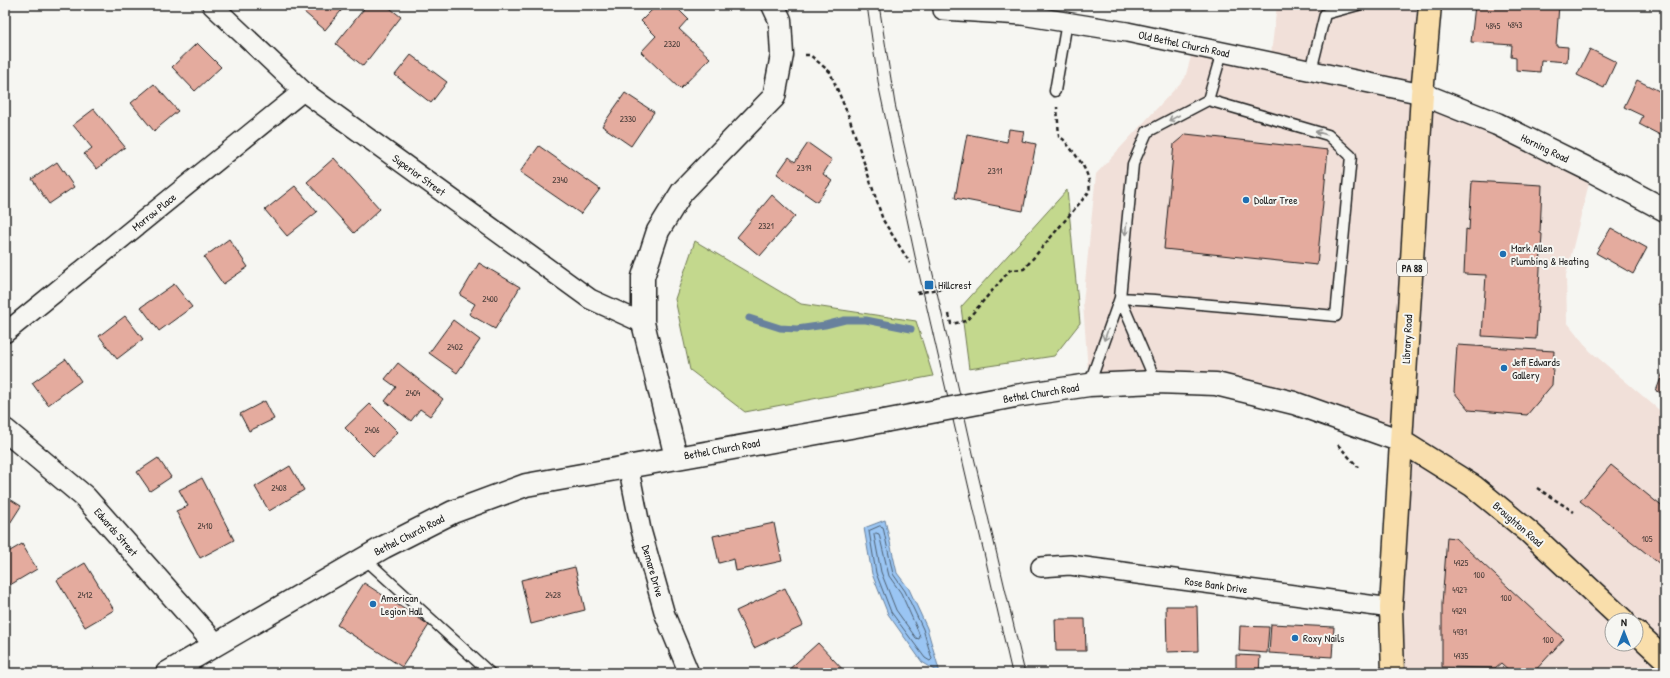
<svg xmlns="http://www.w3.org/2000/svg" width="1670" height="678" viewBox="0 0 1670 678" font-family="'Patrick Hand',sans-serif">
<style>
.built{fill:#f1e0d9;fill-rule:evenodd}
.green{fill:#c3d88d;stroke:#707a54}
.water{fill:#9ac5f3;stroke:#68819d}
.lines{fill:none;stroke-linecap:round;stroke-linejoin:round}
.shore{stroke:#4e6072;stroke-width:1}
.stream{stroke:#68819d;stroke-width:7}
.building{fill:#e4ab9e;stroke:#1c1c1c}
.lane-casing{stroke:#1c1c1c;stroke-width:13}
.street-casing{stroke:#1c1c1c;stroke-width:22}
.secondary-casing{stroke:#1c1c1c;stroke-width:25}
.primary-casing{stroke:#1c1c1c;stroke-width:25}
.path{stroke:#1c1c1c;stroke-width:2.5;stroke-dasharray:4 3;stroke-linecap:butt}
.lane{stroke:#f6f6f2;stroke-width:10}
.street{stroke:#f6f6f2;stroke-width:19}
.secondary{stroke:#f6f6f2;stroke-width:22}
.primary{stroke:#f9deab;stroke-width:22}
.tram{stroke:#1c1c1c;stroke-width:1}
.secondary-bridge-casing{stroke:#1c1c1c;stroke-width:25;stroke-linecap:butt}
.secondary-bridge{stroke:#f6f6f2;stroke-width:22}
.oneway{stroke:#949492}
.poi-dot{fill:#1f6fb2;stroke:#f6f6f2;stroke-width:1.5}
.labels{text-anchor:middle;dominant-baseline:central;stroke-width:4;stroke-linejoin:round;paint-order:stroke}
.number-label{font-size:9px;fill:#4e403c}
.shield{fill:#f6f6f2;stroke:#5d5d5c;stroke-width:1}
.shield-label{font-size:10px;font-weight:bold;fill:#1c1c1c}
.street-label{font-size:11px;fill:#1c1c1c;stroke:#f6f6f2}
.poi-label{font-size:11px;fill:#1c1c1c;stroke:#f6f6f2;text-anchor:start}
</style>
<rect width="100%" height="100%" fill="#f6f6f2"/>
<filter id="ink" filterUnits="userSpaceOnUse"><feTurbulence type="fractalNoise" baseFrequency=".025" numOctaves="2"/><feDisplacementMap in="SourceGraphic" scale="8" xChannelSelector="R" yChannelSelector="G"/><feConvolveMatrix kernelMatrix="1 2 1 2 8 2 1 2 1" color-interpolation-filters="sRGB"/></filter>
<g filter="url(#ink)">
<path class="built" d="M1277,5H1430L1422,94L1592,171L1566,275L1567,322L1590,351L1665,415V673H1393L1401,441L1216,384L1089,385L1083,303L1096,174L1185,78L1194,46L1270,62ZM1612,620H1636V644H1612Z"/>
<path class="green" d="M1067,190L1080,323L1054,356L969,369L961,307Z
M695,241L801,304L916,321L933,376L745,412L690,370L675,299Z"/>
<path class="water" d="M885,520L897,573L909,589L927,628L940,673L922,662L888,614L872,574L864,528Z"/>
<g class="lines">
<path class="shore" d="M880,526L883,527L893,574L905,591L923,629L932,659L930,661L925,658L891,612L876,573L869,531Z
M876,533L879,534L889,576L901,593L918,631L920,637L919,639L916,638L896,610L881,572L874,535Z"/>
<path class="stream" d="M749,318L780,328L797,329L825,325L845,320H866L911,329"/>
</g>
<path class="building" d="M298,5H346L325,30L297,6Z
M367,5H386L401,17L363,66L336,44Z
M657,5H674L688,19L679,29L710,58L680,89L641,52L656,36L641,21Z
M1475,5L1515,8V5H1559L1556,46L1568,47L1567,62L1541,60L1540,72L1516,70V58L1511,57L1512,45L1471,42Z
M197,43L221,67L195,91L172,67Z
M1590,49L1616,62L1604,88L1577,75Z
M411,55L447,82L431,103L395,75Z
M1637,80L1665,94L1664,137L1639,124L1643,116L1624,107Z
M154,84L178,111L154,131L131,103Z
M625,93L654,112L631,146L602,126Z
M94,109L125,147L97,169L84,154L92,148L73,125Z
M1009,129L1024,131L1022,141L1036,144L1023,211L955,198L967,134L1007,142Z
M1186,134L1328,150L1317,265L1164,249L1174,144Z
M808,143L832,160L823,174L832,181L817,202L777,174L789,157L795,162Z
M539,146L600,189L581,214L520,172Z
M334,158L380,209L354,233L307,182Z
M57,162L74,187L49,204L32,179Z
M1472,181L1542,185L1540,233L1542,234L1536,339L1482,336L1486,275L1464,274L1466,229L1469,230Z
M295,186L317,212L287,236L265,210Z
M772,195L795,216L760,256L737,237Z
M1611,228L1647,248L1633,274L1596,253Z
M229,239L248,267L223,284L204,257Z
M479,263L520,287L495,329L469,314L475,304L460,295Z
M174,284L192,307L159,331L141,307Z
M1665,292V308L1658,305Z
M125,316L143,339L117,359L99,336Z
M453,320L480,340L457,373L429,353Z
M1457,345L1554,351L1552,385L1527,415L1469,410L1454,392Z
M66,359L81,381L48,405L32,383Z
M398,363L443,399L430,416L420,409L411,421L385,401L396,387L385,379Z
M1665,367V394L1656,391Z
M265,401L274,419L249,431L240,414Z
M370,404L398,432L373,456L345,428Z
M158,458L171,477L150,491L137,472Z
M1611,465L1665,509V568L1580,501Z
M290,466L304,490L269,511L255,487Z
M202,478L234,540L200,558L176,511L188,506L179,490Z
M5,496L21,506L7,528L5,527Z
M774,523L782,561L736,571L734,559L719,563L713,536Z
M1447,537L1455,538L1564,639L1533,673H1512L1501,663L1495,668L1442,667V604Z
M22,544L37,569L10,585L5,576V554Z
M85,563L114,610L85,627L57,580Z
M575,567L585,610L531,624L521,580Z
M364,583L429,625L402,667L337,625Z
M785,588L803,625L754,648L736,611Z
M1166,606H1197L1198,651L1167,652Z
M1055,619H1085L1086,651H1056Z
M1271,624L1334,627L1332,657L1269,653Z
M1240,626L1269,627L1267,653L1239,651Z
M818,643L846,673H785Z
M1236,655L1260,656L1259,673H1236Z
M1284,671L1335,672V673H1284Z"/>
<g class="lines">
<defs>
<path id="lane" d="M1311,71L1325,14L1358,5
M1055,91L1067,22
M1208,100L1222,52
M1120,298L1156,382
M1089,385L1120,298L1133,164L1147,132L1208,100L1328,135L1351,156L1336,316L1155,300L1120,298
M364,558L490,673"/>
<path id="street" d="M212,5L303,91L590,299L643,323
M943,5V10L1022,15L1127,32L1422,94
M5,333L303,91
M628,465L641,530L665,615L689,673
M1041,567L1070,565L1391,608"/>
<path id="secondary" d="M1422,94L1497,124L1592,171L1665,210
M1015,396L1089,385L1156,382L1216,384L1294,403L1401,441
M5,430L85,497L215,644
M676,457L643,323V277L658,231L682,192L774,97L782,55L780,20L773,5
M167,673L384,547L453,512L526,485L884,421"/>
<path id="primary" d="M1401,441L1473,486L1529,532L1623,620
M1636,632L1665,659
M1393,673L1391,608L1422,94L1430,5"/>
</defs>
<use href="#lane" class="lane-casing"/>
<use href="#street" class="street-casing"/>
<use href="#secondary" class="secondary-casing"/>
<use href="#primary" class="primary-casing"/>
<path class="path" d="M805,55H810L830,72L849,117L883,220L910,263
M917,293L943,288
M949,314L951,324L966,321L1010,270L1024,269L1089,192C1093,173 1074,153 1063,139L1059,137L1057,107
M1338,445L1358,467
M1537,488L1574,512"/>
<use href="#lane" class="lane"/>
<use href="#street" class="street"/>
<use href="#secondary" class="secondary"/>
<use href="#primary" class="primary"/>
<path class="tram" d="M867,5L879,88L916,261L1012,673
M879,5L895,104L972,449L1025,673"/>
<defs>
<path id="secondary-bridge" d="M884,421L1015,396"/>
</defs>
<use href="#secondary-bridge" class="secondary-bridge-casing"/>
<use href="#secondary-bridge" class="secondary-bridge"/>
</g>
<defs><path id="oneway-shaft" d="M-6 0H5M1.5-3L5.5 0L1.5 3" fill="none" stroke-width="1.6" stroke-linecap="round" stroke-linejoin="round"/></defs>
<g class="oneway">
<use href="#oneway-shaft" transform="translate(1174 118) rotate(152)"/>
<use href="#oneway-shaft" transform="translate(1321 133) rotate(-164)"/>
<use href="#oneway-shaft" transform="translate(1126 229) rotate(96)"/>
<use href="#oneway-shaft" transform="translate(1106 335) rotate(110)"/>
</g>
</g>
<g class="poi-dot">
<circle cx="1246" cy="200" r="4"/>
<circle cx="1503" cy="254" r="4"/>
<rect x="924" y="280" width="10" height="10" rx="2"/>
<circle cx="1504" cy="368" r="4"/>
<circle cx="373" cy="604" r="4"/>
<circle cx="1295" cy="638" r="4"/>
</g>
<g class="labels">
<g class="number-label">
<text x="1515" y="25">4843</text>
<text x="1493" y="26">4845</text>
<text x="672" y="44">2320</text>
<text x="628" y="119">2330</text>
<text x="804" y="168">2319</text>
<text x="995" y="171">2311</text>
<text x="560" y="180">2340</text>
<text x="766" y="226">2321</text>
<text x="490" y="299">2400</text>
<text x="455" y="347">2402</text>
<text x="413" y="393">2404</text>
<text x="372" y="430">2406</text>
<text x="279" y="488">2408</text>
<text x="205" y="526">2410</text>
<text x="1647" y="539">105</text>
<text x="1461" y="563">4925</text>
<text x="1479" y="575">100</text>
<text x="1460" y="590">4927</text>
<text x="85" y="595">2412</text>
<text x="553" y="595">2428</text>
<text x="1506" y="598">100</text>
<text x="1459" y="611">4929</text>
<text x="1460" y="632">4931</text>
<text x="1548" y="640">100</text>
<text x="1461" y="656">4935</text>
</g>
<rect class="shield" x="1397" y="260" width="30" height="16" rx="3"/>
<g class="shield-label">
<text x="1412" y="268">PA 88</text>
</g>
<g class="street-label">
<text transform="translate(1184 44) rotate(12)">Old Bethel Church Road</text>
<text transform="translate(1545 148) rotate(26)">Horning Road</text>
<text transform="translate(419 175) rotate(36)">Superior Street</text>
<text transform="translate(154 212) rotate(-39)">Morrow Place</text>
<text transform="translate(1407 339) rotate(-87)">Library Road</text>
<text transform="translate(1041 393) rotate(-9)">Bethel Church Road</text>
<text transform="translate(722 449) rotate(-10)">Bethel Church Road</text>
<text transform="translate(1518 524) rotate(41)">Broughton Road</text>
<text transform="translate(116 532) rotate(49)">Edwards Street</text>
<text transform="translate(409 535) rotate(-27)">Bethel Church Road</text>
<text transform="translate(653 571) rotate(74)">Demare Drive</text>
<text transform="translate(1216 585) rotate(8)">Rose Bank Drive</text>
</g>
<g class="poi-label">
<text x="1254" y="200">Dollar Tree</text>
<text x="1511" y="248">Mark Allen<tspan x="1511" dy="13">Plumbing &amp; Heating</tspan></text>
<text x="938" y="285">Hillcrest</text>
<text x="1512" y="362">Jeff Edwards<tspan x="1512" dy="13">Gallery</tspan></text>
<text x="381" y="598">American<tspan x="381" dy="13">Legion Hall</tspan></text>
<text x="1303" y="638">Roxy Nails</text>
</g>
</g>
<rect width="1670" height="678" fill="none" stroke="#f6f6f2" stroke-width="20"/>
<rect x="10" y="10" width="1650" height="658" fill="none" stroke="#1c1c1c" stroke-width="1.5" filter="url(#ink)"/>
<g transform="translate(1624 632)"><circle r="19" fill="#f6f6f2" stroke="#9f9f9c"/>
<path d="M0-3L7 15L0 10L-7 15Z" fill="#1f6fb2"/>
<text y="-6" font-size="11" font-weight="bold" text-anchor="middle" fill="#1c1c1c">N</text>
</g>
</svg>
